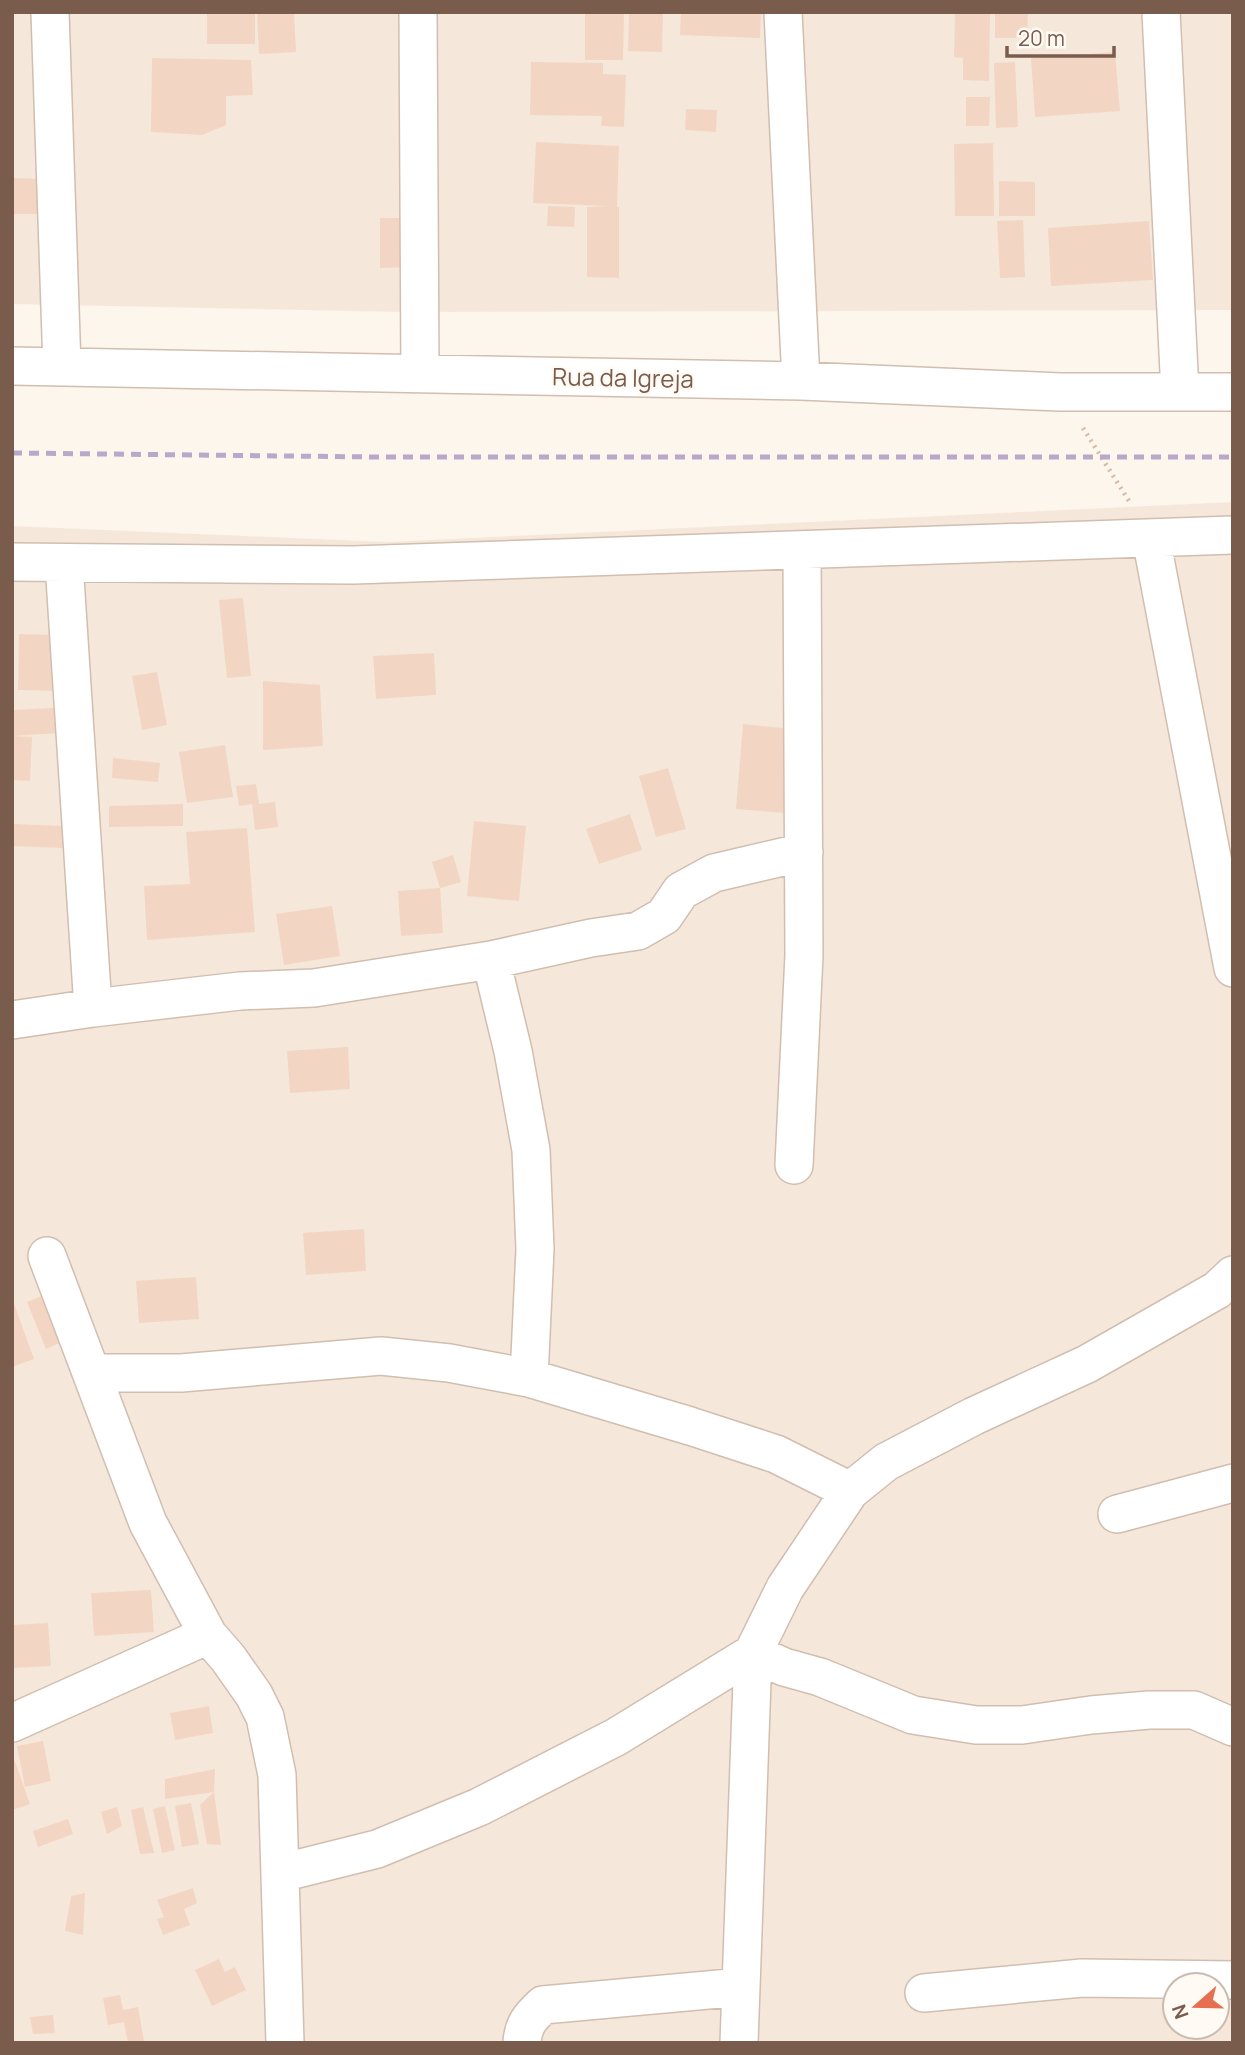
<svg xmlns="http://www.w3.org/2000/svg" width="1245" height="2055" viewBox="0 0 1245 2055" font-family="Manrope,sans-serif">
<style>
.residential{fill:#f5e8da;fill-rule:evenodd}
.building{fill:#f3d5c3}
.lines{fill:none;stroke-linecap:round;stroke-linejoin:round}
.minor-casing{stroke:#d1beb0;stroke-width:40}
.path{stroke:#d9b8a5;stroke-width:4.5;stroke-dasharray:2 5;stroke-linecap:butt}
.minor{stroke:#fff;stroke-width:37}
.rail{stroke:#b9a8c9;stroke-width:5;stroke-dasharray:10 7;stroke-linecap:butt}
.labels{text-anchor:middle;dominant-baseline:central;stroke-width:5;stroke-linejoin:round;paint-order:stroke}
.street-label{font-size:24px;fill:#7a5c4d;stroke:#fffaf3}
</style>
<rect width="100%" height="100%" fill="#fdf6ec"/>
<path class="residential" d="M12,12H1233V310L403,312L12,304Z
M1233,502V2043H12V526L387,542ZM1175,1985H1217V2027H1175Z"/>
<path class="building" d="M207,12H255V44H207Z
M257,12H294L296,52L259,54Z
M585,12H624L623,60H585Z
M629,12H663L662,52L628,51Z
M681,12H761L760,38L680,35Z
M955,12H990L989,81L963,80V58L954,57Z
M995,12H1028L1027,38H995Z
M1115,52L1120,111L1035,117L1031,58Z
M152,58L251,60L253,95L226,96V125L202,135L151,132Z
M531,62L603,63V74L626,75L624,127L601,126L602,116L530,115Z
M1015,62L1018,127L996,128L994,63Z
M966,97H990L989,126H966Z
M686,109L717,110L716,132L685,130Z
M536,142L619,146L617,207H619V278L587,277V207L609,206L533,203Z
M993,143L994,216H955L954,144Z
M12,178L41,179V214H12Z
M999,181L1035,182V216H999Z
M548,206L575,207L574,227L547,226Z
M380,218H413V267L380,268Z
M1023,220L1025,277L1000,278L997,221Z
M1149,221L1153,280L1051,286L1048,228Z
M243,598L251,676L227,678L219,600Z
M19,634L60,635L59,691L18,690Z
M434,653L436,695L376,699L373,656Z
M157,672L167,725L142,730L132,676Z
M263,681L320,685L323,746L263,750Z
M73,707L74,732L12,736V710Z
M743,724L792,729L784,813L736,809Z
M12,736L32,737L30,781L12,780Z
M225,745L233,797L187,803L179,752Z
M113,758L160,763L158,782L112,778Z
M668,768L686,829L656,837L639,776Z
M256,784L259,804L275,802L278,827L255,830L252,804L239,806L236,786Z
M183,804V826L109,827V806Z
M630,814L642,850L599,864L586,829Z
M474,821L526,826L519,901L467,896Z
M14,824L64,826V848L13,846Z
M247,828L255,932L147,940L144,886L190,884L186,832Z
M453,855L461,882L440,888L432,862Z
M440,888L443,933L401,936L398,891Z
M332,906L340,956L284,965L276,914Z
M348,1047L350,1089L290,1093L287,1051Z
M364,1229L366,1271L306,1275L303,1233Z
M196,1277L199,1319L139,1323L136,1281Z
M52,1292L71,1338L46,1349L27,1302Z
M12,1298L34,1359L12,1367Z
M151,1590L154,1632L94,1636L91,1593Z
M48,1623L51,1666L12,1668V1625Z
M209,1706L213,1733L175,1740L170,1713Z
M43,1741L51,1781L25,1787L17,1746Z
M12,1753L30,1804L12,1810Z
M215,1769L214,1792L165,1799V1779Z
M214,1792L221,1845L207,1844L200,1805Z
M191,1803L199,1844L182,1847L175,1806Z
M165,1806L175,1850L162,1853L153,1809Z
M117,1807L122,1826L107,1834L101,1812Z
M143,1807L154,1853L140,1854L131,1810Z
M68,1819L73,1834L38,1847L33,1831Z
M193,1888L197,1903L184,1909L190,1925L163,1935L157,1919L164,1917L157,1900Z
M85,1893L83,1935L65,1931L71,1896Z
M219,1959L225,1972L235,1967L246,1990L212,2006L195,1970Z
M120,1995L123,2010L138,2007L144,2041L128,2043L124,2022L108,2025L103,1998Z
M53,2015L55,2033L33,2034L30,2017Z"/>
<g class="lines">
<defs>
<path id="minor" d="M50,12L62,367
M418,12L420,373
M783,12L801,381
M1161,12L1180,392
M12,366L801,381L1060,392H1233
M1151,538L1233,968
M12,562L353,565L1233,535
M64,563L93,1008
M491,960L513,1051L531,1150L535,1249L529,1378
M12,1020L93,1008L240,991L314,988L491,960L591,938L638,931L664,916L681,891L714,873L804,852
M794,1165L804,955L802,550
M47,1256L148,1523L208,1635L228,1658L254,1695L265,1717L277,1775L285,2043
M93,1373H181L381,1356L449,1363L529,1378L690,1426L776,1454L850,1491
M1117,1514L1233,1483
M753,1653L784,1667L820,1677L913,1715L976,1725H1022L1091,1715L1149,1710H1194L1233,1727
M12,1723L208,1635
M281,1873L377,1849L479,1807L616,1737L753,1653
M924,1993L1082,1978L1233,1980
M522,2043C523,2025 530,2017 543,2005L741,1987
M739,2043L753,1653L785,1588L850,1491L886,1462L974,1416L1087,1364L1217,1290L1233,1275"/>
</defs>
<use href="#minor" class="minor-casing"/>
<path class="path" d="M1083,428L1129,501"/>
<use href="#minor" class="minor"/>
<path class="rail" d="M12,453L379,457H1233"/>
</g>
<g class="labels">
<g class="street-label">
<text transform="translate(623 377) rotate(1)">Rua da Igreja</text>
</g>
</g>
<rect width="1245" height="2055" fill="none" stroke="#7a5c4d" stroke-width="28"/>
<g transform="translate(1196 2006) rotate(250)"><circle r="33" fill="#fffaf3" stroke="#cabbb1" stroke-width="2"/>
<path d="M0-5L12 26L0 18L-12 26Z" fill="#e76f51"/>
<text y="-10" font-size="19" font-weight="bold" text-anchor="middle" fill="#7a5c4d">N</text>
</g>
<path d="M1007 46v10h107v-10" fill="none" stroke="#7a5c4d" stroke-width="3.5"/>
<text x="1018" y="46" font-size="21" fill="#7a5c4d" stroke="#fffaf3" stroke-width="5" paint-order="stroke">20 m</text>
</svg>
